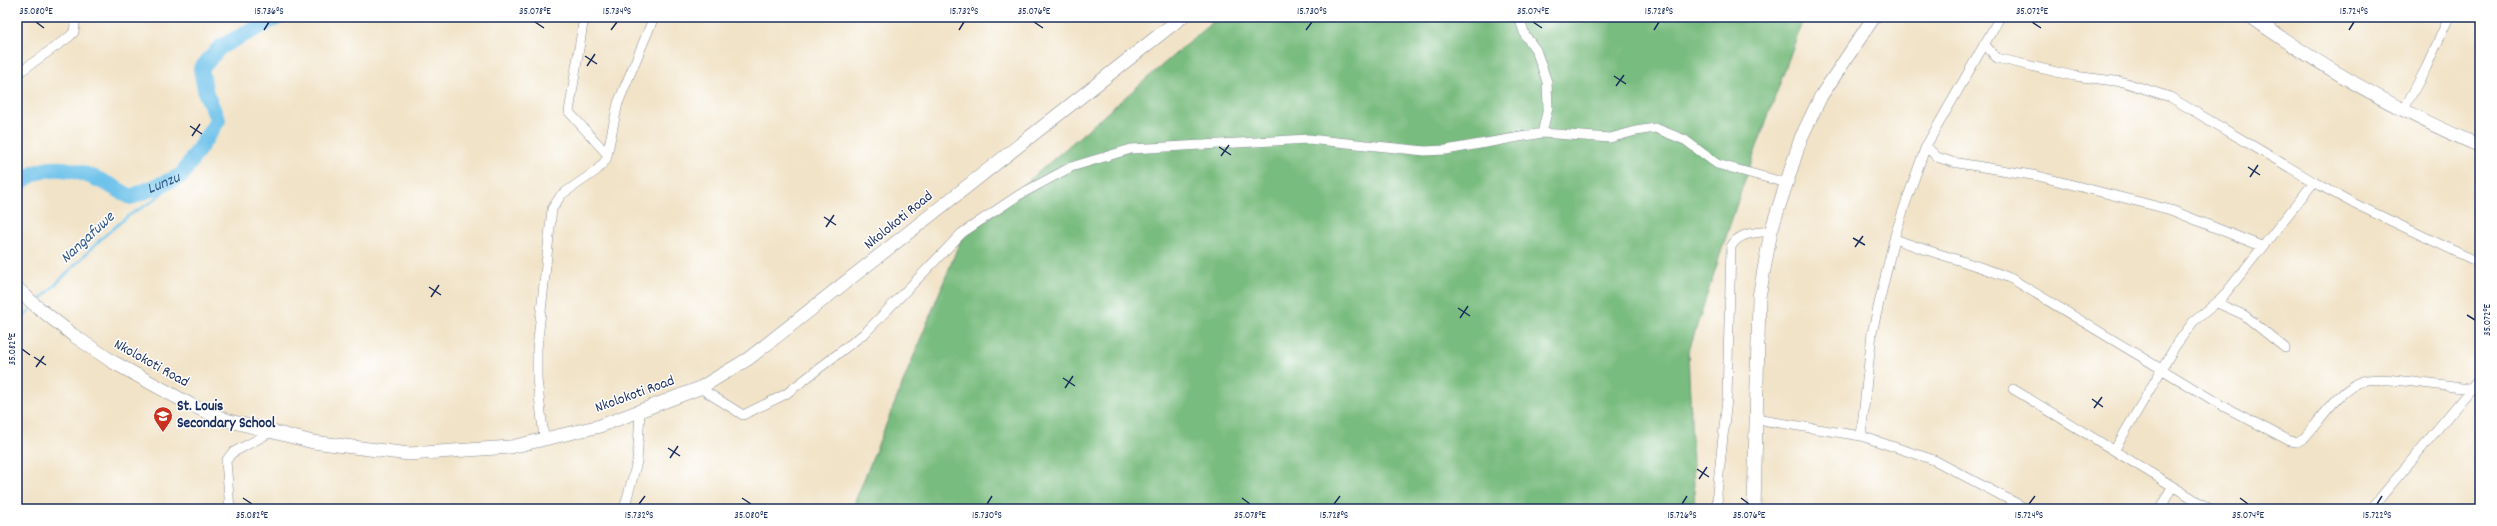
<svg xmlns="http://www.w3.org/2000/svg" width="2497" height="526" viewBox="0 0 2497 526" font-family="Dekko,sans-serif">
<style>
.forest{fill:#79bc7f;stroke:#4a766e}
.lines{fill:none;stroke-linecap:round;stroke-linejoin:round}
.stream{stroke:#6ec2ea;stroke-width:2.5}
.river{stroke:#6ec2ea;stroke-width:16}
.street-casing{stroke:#868992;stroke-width:10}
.secondary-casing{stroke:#868992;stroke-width:14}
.street{stroke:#fff;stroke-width:9}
.secondary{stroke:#fff;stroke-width:13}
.ticks{fill:none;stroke:#1b2f5e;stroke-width:1.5}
.labels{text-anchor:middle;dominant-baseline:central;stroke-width:3;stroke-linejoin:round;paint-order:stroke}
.street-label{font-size:15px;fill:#1b2f5e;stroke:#fff}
.poi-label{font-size:15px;font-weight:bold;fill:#1b2f5e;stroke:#fff;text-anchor:start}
.water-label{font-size:16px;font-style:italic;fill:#345b88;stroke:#fff}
.neatline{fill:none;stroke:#1b2f5e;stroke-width:1.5}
.ticks-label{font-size:10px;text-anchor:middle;fill:#1b2f5e}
</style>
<rect width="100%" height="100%" fill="#fff"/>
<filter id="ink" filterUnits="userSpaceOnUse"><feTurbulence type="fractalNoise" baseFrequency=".025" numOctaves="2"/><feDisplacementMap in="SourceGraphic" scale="8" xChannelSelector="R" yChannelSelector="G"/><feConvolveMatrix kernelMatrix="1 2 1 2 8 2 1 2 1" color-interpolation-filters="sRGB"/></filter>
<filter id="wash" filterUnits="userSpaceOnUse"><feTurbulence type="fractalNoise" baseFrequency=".012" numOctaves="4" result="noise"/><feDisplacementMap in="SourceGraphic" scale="16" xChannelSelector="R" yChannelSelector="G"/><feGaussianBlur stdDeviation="0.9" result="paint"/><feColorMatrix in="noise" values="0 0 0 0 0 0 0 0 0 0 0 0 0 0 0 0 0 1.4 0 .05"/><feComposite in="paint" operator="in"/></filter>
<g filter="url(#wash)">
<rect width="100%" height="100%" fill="#f1e3c7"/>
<path class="forest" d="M1218,17H1804L1742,188L1688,353L1695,509H852L961,239Z"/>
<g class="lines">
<path class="stream" d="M38,302L103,237L128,216L153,201L181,176
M17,324L32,308"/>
<path class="river" id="s1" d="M17,186C51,151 96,177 131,197L181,176L218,120L206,94L201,69L220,47L278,17"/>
</g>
</g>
<g filter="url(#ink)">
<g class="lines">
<defs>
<path id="street" d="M584,17L569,112L607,154
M1984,44L1997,58L2074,76L2123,82L2170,97L2314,182L2221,299L2193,322L2176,345L2115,449
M17,74L69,37L74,32L76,17
M2404,109L2426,68L2449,17
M1542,133L1610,138L1636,131L1655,128L1685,140L1717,164L1786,183
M1926,146L1937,157L1952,162L2038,176L2171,210L2261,246
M2314,182L2351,202L2480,263
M1895,239C1934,254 1974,263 2012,279L2221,405L2290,441L2297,442L2304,438C2321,420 2338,390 2363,381C2379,375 2449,387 2470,389
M2217,303L2244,315L2285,348
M700,388L743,415L786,394L866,332L962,233L1019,195L1071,167L1131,149L1308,139L1425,151L1446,150L1542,133L1548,108L1547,82L1536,50L1525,35L1519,17
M2013,389L2210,509
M1755,419L1861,436L1934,460L2027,509
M1861,436L1872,333L1895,235L1906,202L1926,146L2000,17
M544,438L537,379V349L552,209L561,195L596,171L606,160L618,103L654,17
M230,509L226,461L232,453L271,432
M624,509L637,462L640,413
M1718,509L1717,493L1727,399L1731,247C1738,232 1756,233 1771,231
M2160,509L2172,487
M2371,509L2480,378"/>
<path id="secondary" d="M2251,17C2322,67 2400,112 2480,146
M17,288L35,305L73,335L113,362L191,405L226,420L313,442L409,454L511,447L600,426L700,388L748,359L1182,17
M1754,509L1759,297L1771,231L1801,138L1821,96L1874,17"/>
</defs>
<use href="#street" class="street-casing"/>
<use href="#secondary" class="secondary-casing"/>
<use href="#street" class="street"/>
<use href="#secondary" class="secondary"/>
</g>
</g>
<path class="ticks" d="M36,22L44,28M535,22L544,28M1034,22L1043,28M1533,22L1542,28M2032,22L2041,28M264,30L269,22M611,30L617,22M959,30L964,22M1306,30L1312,22M1654,30L1659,22M2349,30L2354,22M585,56L597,64M587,66L595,54M1614,76L1626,84M1616,86L1624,75M190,126L202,134M192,136L200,124M1219,147L1231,155M1221,156L1229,145M2248,167L2260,175M2250,177L2258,165M824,217L836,225M826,227L834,215M1853,238L1865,245M1855,247L1863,236M429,287L441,295M431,297L439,285M1458,308L1470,316M2467,315L2475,320M1460,318L1468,306M22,349L30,355M34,357L46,365M36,367L44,356M1063,378L1075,386M1065,388L1073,376M2092,399L2103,407M2094,408L2102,397M668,448L680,456M670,458L678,446M1697,469L1709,477M1699,479L1707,467M243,498L252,504M742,498L751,504M1242,498L1250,504M1741,498L1749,504M2240,498L2248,504M639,504L645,496M987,504L992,496M1334,504L1340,496M1682,504L1687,496M2029,504L2035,496M2377,504L2382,496"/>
<defs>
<symbol id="school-pin" viewBox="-11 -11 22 30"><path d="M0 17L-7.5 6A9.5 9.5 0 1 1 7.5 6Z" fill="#c8321e" stroke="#fff"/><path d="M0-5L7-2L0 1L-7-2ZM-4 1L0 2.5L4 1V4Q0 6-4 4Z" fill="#fff"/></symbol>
</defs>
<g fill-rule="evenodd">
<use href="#school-pin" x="152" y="405" width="22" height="30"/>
</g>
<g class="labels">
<g class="street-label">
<text transform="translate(899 221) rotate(-39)">Nkolokoti Road</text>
<text transform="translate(151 364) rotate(29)">Nkolokoti Road</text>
<text transform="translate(635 395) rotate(-20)">Nkolokoti Road</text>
</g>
<g class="poi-label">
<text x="177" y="407">St. Louis<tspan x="177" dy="17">Secondary School</tspan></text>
</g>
<g class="water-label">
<text stroke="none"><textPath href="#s1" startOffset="160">Lunzu</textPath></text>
<text transform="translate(88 238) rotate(-43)">Nangafuwe</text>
</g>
</g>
<rect width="2497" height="526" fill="none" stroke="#fff" stroke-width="44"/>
<rect x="22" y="22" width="2453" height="482" class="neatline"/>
<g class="ticks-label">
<text x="36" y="14">35.080°E</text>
<text x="269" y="14">15.736°S</text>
<text x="535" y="14">35.078°E</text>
<text x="617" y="14">15.734°S</text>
<text x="964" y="14">15.732°S</text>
<text x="1034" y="14">35.076°E</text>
<text x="1312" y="14">15.730°S</text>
<text x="1533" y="14">35.074°E</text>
<text x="1659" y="14">15.728°S</text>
<text x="2032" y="14">35.072°E</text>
<text x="2354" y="14">15.724°S</text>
<text transform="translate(2486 320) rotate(-90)" y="4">35.072°E</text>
<text transform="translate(11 349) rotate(-90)" y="4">35.082°E</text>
<text x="252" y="518">35.082°E</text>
<text x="639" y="518">15.732°S</text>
<text x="751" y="518">35.080°E</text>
<text x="987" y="518">15.730°S</text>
<text x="1250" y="518">35.078°E</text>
<text x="1334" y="518">15.728°S</text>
<text x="1682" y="518">15.726°S</text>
<text x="1749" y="518">35.076°E</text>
<text x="2029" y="518">15.724°S</text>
<text x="2248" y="518">35.074°E</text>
<text x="2377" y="518">15.722°S</text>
</g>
</svg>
